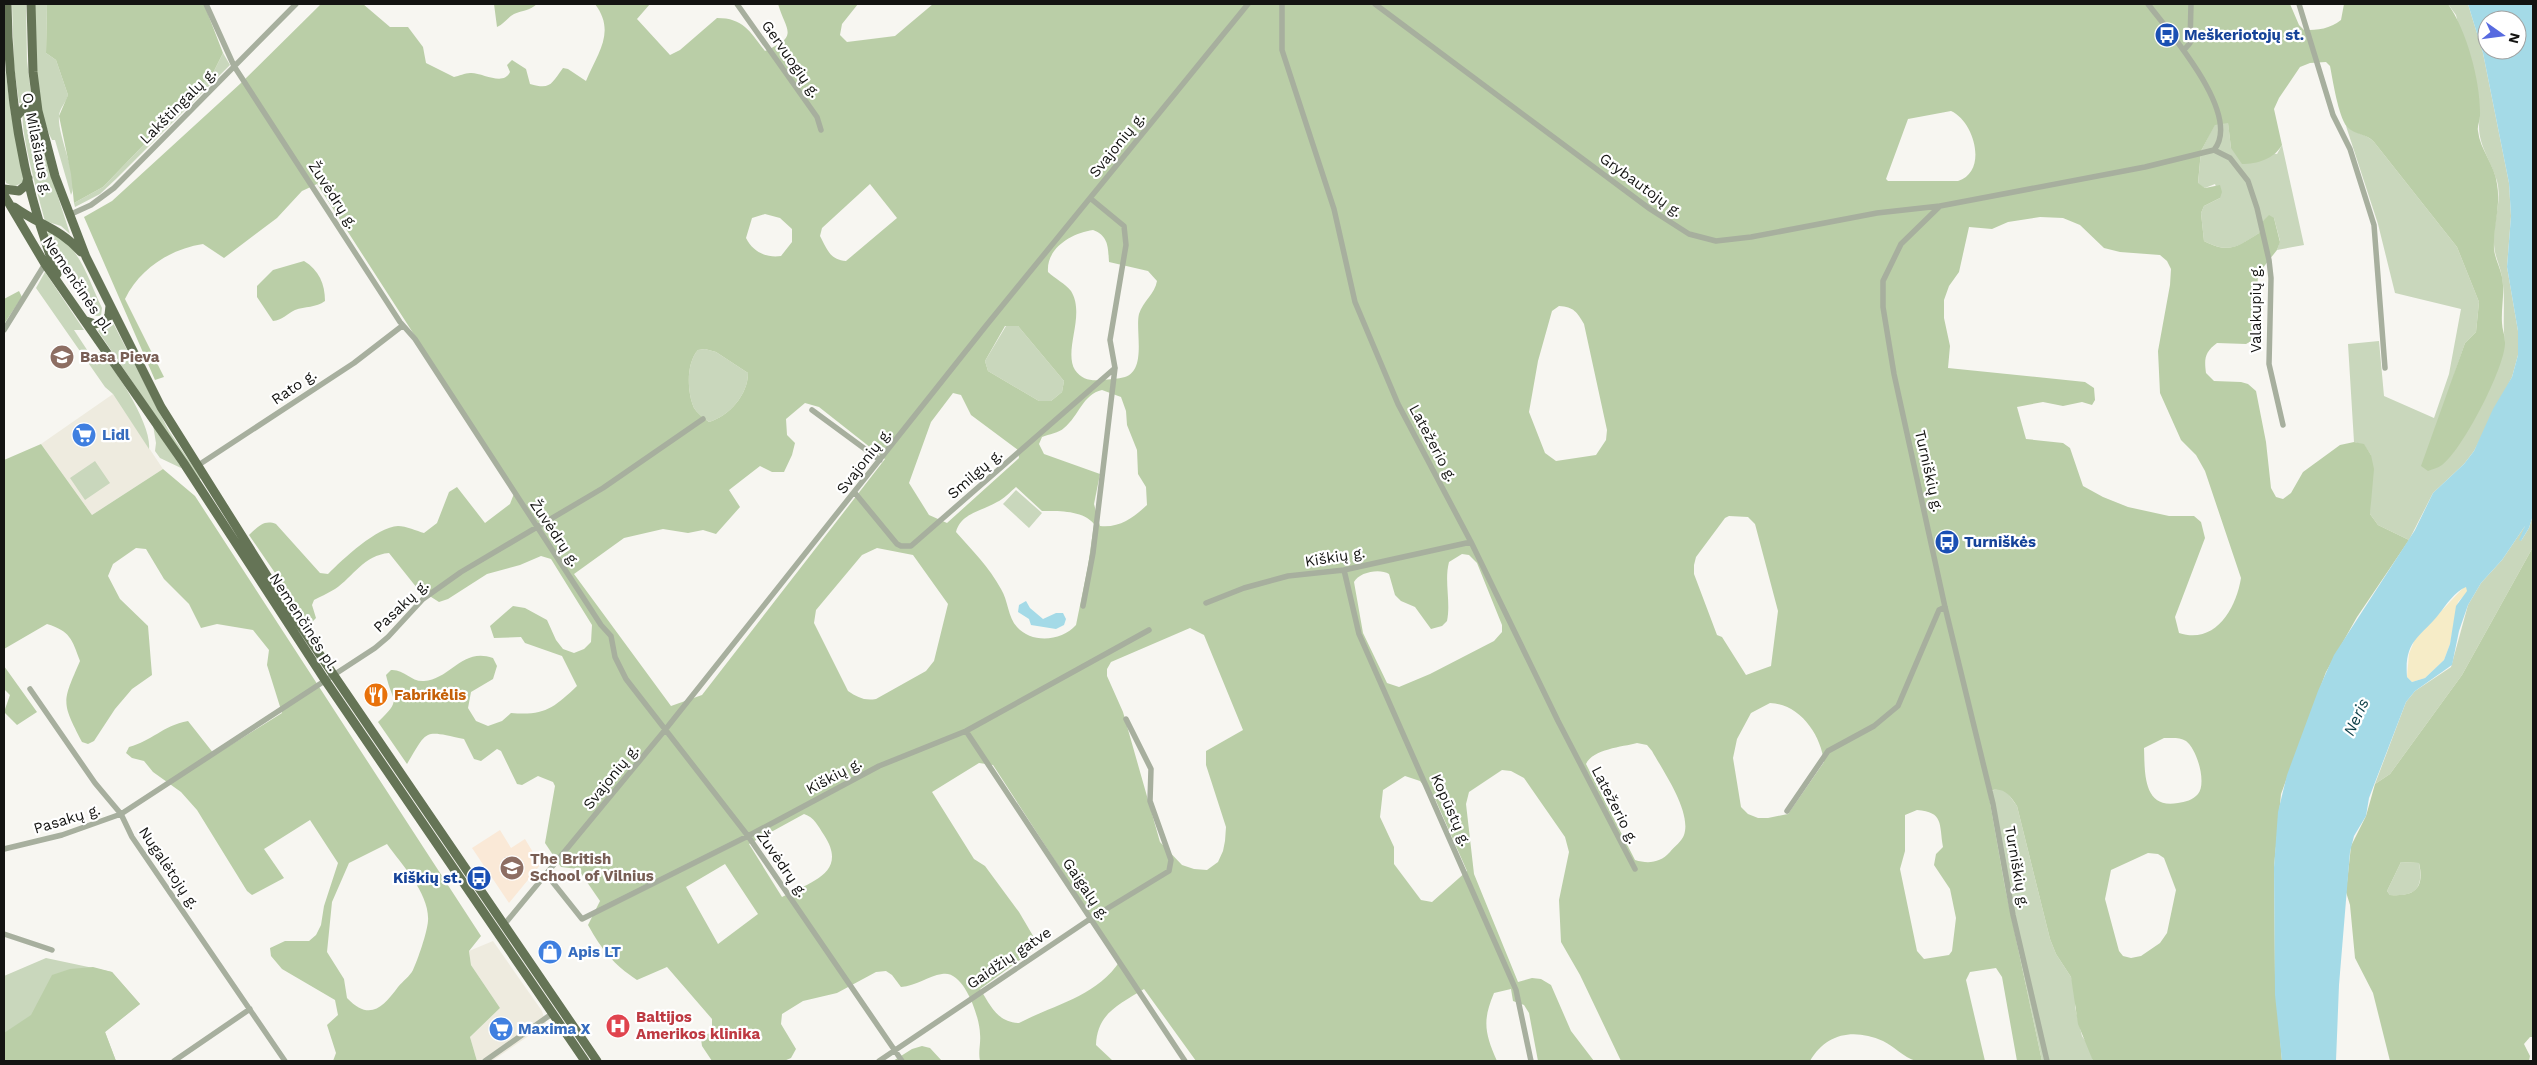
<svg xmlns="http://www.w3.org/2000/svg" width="2537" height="1065" viewBox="0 0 2537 1065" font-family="'Work Sans',sans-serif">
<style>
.built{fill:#eeebdf}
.education{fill:#fae9d7}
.green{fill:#c9d7bc}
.forest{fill:#bacea7;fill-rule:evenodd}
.sand{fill:#f6ecc7}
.water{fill:#a4dae7;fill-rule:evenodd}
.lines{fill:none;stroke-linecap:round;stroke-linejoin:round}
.minor{stroke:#a7af9e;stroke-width:5.5}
.primary{stroke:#657456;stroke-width:9}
.labels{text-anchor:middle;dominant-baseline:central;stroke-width:4.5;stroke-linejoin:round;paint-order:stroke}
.transit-label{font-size:15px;font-weight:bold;fill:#164399;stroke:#fff;text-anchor:start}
.street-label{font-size:15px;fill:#141412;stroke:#fff}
.education-label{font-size:15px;font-weight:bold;fill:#785e54;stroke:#fff;text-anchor:start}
.shop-label{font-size:15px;font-weight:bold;fill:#366cbe;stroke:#fff;text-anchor:start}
.food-label{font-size:15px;font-weight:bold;fill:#c56008;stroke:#fff;text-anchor:start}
.health-label{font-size:15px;font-weight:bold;fill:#be3a42;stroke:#fff;text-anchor:start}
.water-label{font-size:16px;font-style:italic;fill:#093c45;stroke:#fff}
</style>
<rect width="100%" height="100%" fill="#f7f6f1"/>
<path class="built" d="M113,394L163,469L92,515L41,444Z
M493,941L542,1011L546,1024L492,1061H477L470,1037L500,1008L471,965L469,951Z"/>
<path class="education" d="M500,830L511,848L525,839L534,854L546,858L509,903L472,848Z"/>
<path class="green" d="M12,4H26L27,61L32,101L19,103L14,66Z
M35,4H47L46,53L56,60L68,95C66,103 60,107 59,116C57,136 80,179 71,195L55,140H52C33,102 35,45 35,4Z
M2448,4H2468L2483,53L2509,183L2511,216L2507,267L2518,331V355L2512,377L2474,451L2464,464L2433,493L2409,540L2378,525L2370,514L2371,455L2364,445L2354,442L2348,344L2379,341L2384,396L2434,418L2449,374L2461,309L2395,293L2378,224L2346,126C2356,134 2365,133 2374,142L2457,247L2479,302L2476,332L2465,343L2454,375L2505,343C2502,321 2506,300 2502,278C2500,263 2493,255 2494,238C2494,219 2502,200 2497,181C2490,157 2475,142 2480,116L2456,15Z
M223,53L230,65L116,179L100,194L75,207L74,203L103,187L213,73Z
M4,59L11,113L24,179L23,182L14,187L6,183L4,176Z
M24,111L33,113L43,150L70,234L61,226L45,221C40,202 17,123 24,111Z
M2228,122L2231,148L2277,154L2282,145L2304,245L2277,250L2280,241L2274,218L2263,221L2259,233C2238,247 2229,254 2204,241L2201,213L2204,206L2220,198L2215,184L2205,188L2198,184L2201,151L2215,124Z
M49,232C79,242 89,282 102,308L101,316H93L57,263L47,233Z
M45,272L84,330H74L95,362L99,352C116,369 152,425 149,449L113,394L105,387L36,288Z
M111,319L169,431L201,478L199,480L98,331Z
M1006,326H1018L1064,381L1062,392L1051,401H1039L988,371L985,361Z
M705,349L716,352L748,373C748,395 729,416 709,422C704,418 697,413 694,408C687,392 686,363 698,350Z
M153,425L181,467V468L160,458L155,451L156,443Z
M95,461L110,483L85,500L70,478Z
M1016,490L1042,513L1029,528L1003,504Z
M2533,515V547L2462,675L2390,774L2375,784L2406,702L2415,691L2451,667L2468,605L2481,583L2502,560L2525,526L2521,541L2529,528Z
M2001,789L2006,791L2017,806L2050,939L2056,954L2071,977L2075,989V1007L2082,1036L2089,1046L2093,1061H2042L2005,887L1988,791Z
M2401,862L2419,863C2424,889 2415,897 2390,895L2387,891Z
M46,958L112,972L140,1004L105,1032L116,1061H4V976Z"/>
<path class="forest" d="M47,4H204L223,53L213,73L103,187L74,203L71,174L59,116L68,95L56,60L46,53Z
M321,4H363L390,27H408L423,47L426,63L454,77C459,76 465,73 470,73C482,72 503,87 510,72L507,65L512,60L526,69L530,84C551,90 551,84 563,68L568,69L586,81C598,52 616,32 595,4H650L637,19L670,55L680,50L717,18C744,18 750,32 765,51C800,36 786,31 778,4H858L842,24L840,35L847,42L895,36L933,4H2290L2299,25L2304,30C2318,30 2330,29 2341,20L2344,4H2448C2467,31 2481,83 2480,116C2480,121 2477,126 2478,131C2480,150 2495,165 2497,184C2501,206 2493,227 2494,249C2495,259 2500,267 2502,277C2505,293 2501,308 2502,323C2502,329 2505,335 2505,342C2506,366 2462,451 2442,465C2438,468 2432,469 2428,471L2421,466L2465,343L2476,332L2479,302L2457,247L2374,142C2366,133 2355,135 2347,127C2338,115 2333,81 2330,66L2326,62L2310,63L2300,67L2279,98L2274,109L2282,145C2274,159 2257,164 2242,164L2231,148L2228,123L2215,125L2201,151L2198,183L2205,188L2220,185L2222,192L2220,198L2204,206L2201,213L2204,241C2229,254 2237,247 2259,233L2263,221L2269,215L2274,218L2280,242L2277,250L2258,274L2255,339L2246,344L2217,343C2205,352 2204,358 2206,373L2214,381L2241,382L2248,384L2256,391L2266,442L2271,488L2276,497L2283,499L2291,493L2303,472L2340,445L2354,442L2364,444L2371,455L2374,469L2370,514L2378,525L2409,540L2357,617L2326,672L2281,794L2274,867L2275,977L2282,1061H2093L2078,1024L2071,977L2056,954L2050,939L2017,806C2008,793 2004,787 1988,791L2005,887L2042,1061H2017L2002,977L1996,968L1970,972L1966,980L1985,1061C1968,1061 1931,1065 1916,1061C1903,1057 1894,1046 1883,1041C1854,1028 1826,1033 1810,1061H1621L1580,975L1561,942L1559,900L1569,852L1565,837L1524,778L1511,771L1502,770L1469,792L1466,804L1474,874L1518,982L1532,978L1541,979L1551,985L1571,1031L1594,1061H1538L1529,1013L1524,1005L1513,1001L1511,989L1494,993C1482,1021 1485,1034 1497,1061H1196L1144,989C1120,1004 1097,1013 1096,1045L1113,1061H980C978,1051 981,1044 980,1034C980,1018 964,969 942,974C928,976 916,986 901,987L892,975L886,971L876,972L837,993L803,1001L782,1014L781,1024L796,1049L791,1058L784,1061H712L702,1046L701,1039L712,1031V1019L667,967L637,980C613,964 602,950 588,925L600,901L578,869L561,867L545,843L555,786L553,782L538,776L522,785L517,784L501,751L497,749L481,761L474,759L464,739C423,730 428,729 407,764L378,722C403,698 392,703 386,675L391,670C404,669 411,682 424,681C451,679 462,647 493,658L497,666L493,679L471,692L468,708L476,721L488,726L502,721L511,713C544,716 554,708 577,686L562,656L525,643L521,637L494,638L490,626L513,606L525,608L547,620L556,640L563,649L574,653L584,649L591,642L592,625L551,559L541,556L520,565L487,574L448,599L439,602L417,588L389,553C364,555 353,577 335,589C328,593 320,597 314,600L312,605L316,618L310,624L249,535C258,527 264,519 276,524L320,573L328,574C343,559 377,527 398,526C406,526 417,531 424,533L437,523L449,492L457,487L485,523L510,504L515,491L317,184L302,191L277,218L224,258L203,244C171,249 140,268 125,299L164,377L155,380L84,217L112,201L241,83ZM1951,111C1975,122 1988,172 1958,181H1888L1886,179L1908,119ZM870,184L897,218L846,261C830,260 827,249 820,236L822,228ZM765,214L780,218L792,229V242L781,256C766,258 753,252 746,238L752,218ZM2040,217L2063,218L2080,225L2104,248L2120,252L2160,255L2167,261L2171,269L2170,285L2158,351L2160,393L2181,440L2196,455L2205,471L2241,578C2236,609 2215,645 2179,633L2175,617L2205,538L2201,522L2194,516H2169L2128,507L2103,497L2083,486L2070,448L2063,443L2026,439L2017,407L2043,402L2063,406L2082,402L2092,405L2095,400L2094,388L2085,382L1948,368L1950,346L1944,318V300L1949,286L1959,272L1969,227L1992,229L2008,222ZM1093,230C1109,236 1108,248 1109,262L1148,271L1157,281C1155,294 1143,301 1139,314C1135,330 1147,370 1125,377C1118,379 1109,379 1102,380C1091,381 1082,380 1075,370C1063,350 1086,315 1071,291C1066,284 1054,278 1048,272C1046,248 1072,233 1093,230ZM1559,306C1574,307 1577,312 1584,324L1607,430L1606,440L1596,455L1556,461L1545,453L1529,412L1538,361L1552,311ZM1005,326H1018L1064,381L1062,392L1051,401H1039L988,371L985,361ZM705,349L716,352L748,373C748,395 729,416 709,422C704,418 697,413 694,408C687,392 686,363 698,350ZM1102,390L1121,397L1126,411L1127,425L1137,450L1138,474L1146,487L1147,505C1133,518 1120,528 1100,526L1094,504L1100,474L1044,454L1039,444L1042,437C1049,434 1059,433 1064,428C1079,416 1083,394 1102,390ZM953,393L961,395L971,415L1018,450L1019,458L947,523L929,515L909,483L931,422ZM805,403L819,407L885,459L702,695L671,706L574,574L624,538L663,529L688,533L703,530L716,534L740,507L729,490L760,466L772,472H784L792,455L795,443L787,435L786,419ZM1016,487L1042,511C1058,511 1083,510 1094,524L1088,566L1076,625C1062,641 1032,644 1017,627C1008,618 1008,600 1001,589C989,567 972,550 956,532C961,513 982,511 997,502C1004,499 1010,492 1016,487ZM1729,516L1748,517L1755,524L1778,611L1771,666L1746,675L1722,637L1717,635L1694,574V565L1696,557L1725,518ZM877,548L913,555L948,604L934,661L926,671L876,699C864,701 857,697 848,691L814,623L816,610L862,555ZM1462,554L1469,555L1477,563L1502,625V632L1494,641L1430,674L1399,687L1387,683L1363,633L1354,582C1359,572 1380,568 1389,574L1395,595L1401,601L1415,607L1431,629L1442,626L1447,621C1451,602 1444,581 1449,562ZM1190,628L1204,635L1243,730L1206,751V765L1226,827L1225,841L1223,851L1218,862L1207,870L1194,869L1182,865L1160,842L1123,712L1107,676V669L1111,662ZM1770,703C1800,704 1821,735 1824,762L1788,814L1768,818H1758L1748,814L1741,807L1733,758L1737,739L1751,713ZM2164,738C2172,738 2180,737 2186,741C2197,749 2207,783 2198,794C2193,800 2185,802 2178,803C2142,810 2145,770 2144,748ZM1637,743L1647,745L1652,751C1663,771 1692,812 1684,835C1682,841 1674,847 1670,852C1660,863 1648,864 1635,860L1586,764C1593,749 1622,747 1637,743ZM979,763L993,765L1120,961C1096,997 1055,1004 1019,1023C997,1022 991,1006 980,989L1039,946L1019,912L985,866L974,859L932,792ZM1405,776L1420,781L1436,801L1467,871L1432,902L1421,900L1394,864V847L1380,817L1383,790ZM1917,810C1944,812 1939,824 1943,847L1936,854L1934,865L1950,889L1956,918L1952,951L1949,955L1924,959L1917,951L1900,869L1905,851V815ZM804,814C814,817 818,826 824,835C849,873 810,882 782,897L749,844ZM2148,853L2158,854L2164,858L2176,890L2167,933L2160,943L2141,956L2131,958L2123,956L2119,951L2105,899L2111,870ZM725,864L758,914L718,944L686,887Z
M494,4H537C529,11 523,10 514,14C508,17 504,24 497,27Z
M304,261C319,270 325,284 325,301C316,308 305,306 295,310C287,314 282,320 273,321L257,297V286L273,270Z
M19,291L22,297L4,324V299Z
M41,444L92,515L163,469L195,496L481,936L469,951L471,965L500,1008L470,1037L477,1061H333L336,1053L327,1025L338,1015L335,1000L282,969L271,956L270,948L285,941H309L316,935L321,925L324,906L338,863L310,820L264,849L284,878L252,895L247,891L197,810L181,792L153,772L144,761L132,758L126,753L129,747C152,741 162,726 188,721L214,754L218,753L282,713L267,665L269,650L253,630L217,624L201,628L189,604L164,579L146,549L136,548L113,564L108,576L120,599L148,626L152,675L132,689L115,709L94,741L88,744L82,742C61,701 62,703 80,661C72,639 70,631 47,624L4,649V460ZM387,844C402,865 430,894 428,921C427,933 418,959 413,970C410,976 403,981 398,987C383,1007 370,1022 347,998L344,979L327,952L332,902L349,863Z
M2533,547V1037H2530L2524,1044L2530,1056L2529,1061H2390L2373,993L2355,958L2350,905L2346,892L2351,846L2366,816L2375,784L2390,774L2462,675ZM2401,862L2419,863C2425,889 2414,897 2390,895L2387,891Z
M4,666L37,712L17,725L4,712L10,695L4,689Z
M93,967L112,972L140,1004L105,1032L116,1061H4V1033L31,1015L52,975L70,969Z
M922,1046L930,1048L942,1061H893L912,1049Z"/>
<path class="sand" d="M2464,587H2467L2468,591L2458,602L2450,644L2444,660L2425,678L2412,682L2407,677L2409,654L2415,639Z"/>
<path class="water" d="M2468,4L2533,5V515L2529,528L2521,541L2519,540L2525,526L2502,560L2481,583L2468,605L2459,631L2452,665L2415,691L2406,702L2369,798L2366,816L2354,836L2350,852L2339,985L2336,1061H2282L2275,995L2274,867L2278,812L2287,775L2318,691L2334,655L2415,530L2433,493L2464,464L2474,451L2493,409L2512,377L2518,355V331L2507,267L2511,216L2509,183L2483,53ZM2487,20H2517V50H2487ZM2466,587L2467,591L2456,606L2450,644L2444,660L2425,678L2412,682L2407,677C2404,640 2420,638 2439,614C2446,605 2455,591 2466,587Z
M1026,601L1030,608L1043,619L1056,613H1063L1066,619L1064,625L1056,629L1031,625L1029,619L1018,612L1019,605Z"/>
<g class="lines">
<path class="minor" d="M206,4L234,66L400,322L415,339L601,625L611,636L615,657L626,679L748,836L902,1061
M737,4L817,117L821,130
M1282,4V50L1334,209L1355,302L1398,404L1471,542L1558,721L1635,869
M1375,4L1650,209L1689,234L1716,241L1751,237L1877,213L1940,206
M2148,4C2169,32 2243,115 2214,150
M2299,4L2333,115L2350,149L2374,225L2385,368
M2184,50L2190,43L2191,4
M2214,150L2230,158L2248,181L2257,208L2269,260L2271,278L2269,364L2283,425
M69,215L91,205L114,188L296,4
M4,330L45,264
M812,410L880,460
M197,466L354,363L402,326
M855,493L897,544L901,546H911L1115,368
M1344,570L1359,634L1516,990L1531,1061
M1206,603L1244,588L1288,576L1344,570L1471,542
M1083,606L1093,553L1115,368L1110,340L1126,245L1124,226L1090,198
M30,689L95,783L121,814L132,837L285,1061
M966,731L1185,1061
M1787,811L1828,751L1874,726L1898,706L1939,610L1945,607
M4,849L62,835L121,814L375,648L388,637L423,599L461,572L603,488L703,419
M547,875L582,919L748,836L879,766L966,731L1149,630
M503,926L665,730L985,327L1248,4
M4,934L52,950
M174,1061L250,1009
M485,1061L553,1013
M879,1061L1090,919L1169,871L1171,860L1150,801L1151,769L1126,719
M2047,1061L2013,915L1993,804L1945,607L1894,374L1883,307V281L1901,244L1940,206L2145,167L2214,150"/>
<path class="primary" d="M7,4C8,95 24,189 57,274
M31,4L33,72L38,111L55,176L86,257L161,407L269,579L333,674L597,1061
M16,117L25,107L38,111
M4,189L19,191L26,185L28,178
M4,195L45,264L183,462L325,680L585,1061
M14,207C39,225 60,228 81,252
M86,321L95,324L106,321L109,315L110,306"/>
</g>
<defs>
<symbol id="bus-disc" viewBox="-11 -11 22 22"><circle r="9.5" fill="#1a4fb4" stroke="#fff"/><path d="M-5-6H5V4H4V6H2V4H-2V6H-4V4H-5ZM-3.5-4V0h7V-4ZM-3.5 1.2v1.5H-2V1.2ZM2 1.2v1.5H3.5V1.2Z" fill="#fff"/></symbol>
<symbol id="school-disc" viewBox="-11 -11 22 22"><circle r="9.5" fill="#8d6e63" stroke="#fff"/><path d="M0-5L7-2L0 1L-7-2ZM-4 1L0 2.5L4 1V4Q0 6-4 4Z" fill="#fff"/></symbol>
<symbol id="supermarket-disc" viewBox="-11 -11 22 22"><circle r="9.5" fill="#3f7fe0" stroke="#fff"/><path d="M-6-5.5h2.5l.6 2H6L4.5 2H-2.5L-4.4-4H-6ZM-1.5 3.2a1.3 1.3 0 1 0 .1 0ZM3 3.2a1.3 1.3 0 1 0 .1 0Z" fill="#fff"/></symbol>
<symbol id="restaurant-disc" viewBox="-11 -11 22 22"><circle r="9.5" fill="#e8710a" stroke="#fff"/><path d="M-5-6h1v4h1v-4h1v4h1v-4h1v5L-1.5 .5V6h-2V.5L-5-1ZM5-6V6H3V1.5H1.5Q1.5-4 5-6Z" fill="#fff"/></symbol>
<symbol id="shop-disc" viewBox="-11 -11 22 22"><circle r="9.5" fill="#3f7fe0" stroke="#fff"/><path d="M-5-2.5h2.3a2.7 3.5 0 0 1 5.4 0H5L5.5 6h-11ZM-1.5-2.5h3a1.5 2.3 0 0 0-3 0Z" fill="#fff"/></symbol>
<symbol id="hospital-disc" viewBox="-11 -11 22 22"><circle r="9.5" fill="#e0444e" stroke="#fff"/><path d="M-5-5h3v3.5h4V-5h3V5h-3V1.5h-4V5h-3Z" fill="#fff"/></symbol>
</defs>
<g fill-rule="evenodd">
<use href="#bus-disc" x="2153" y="21" width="28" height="28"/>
<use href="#school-disc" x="48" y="343" width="28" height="28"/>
<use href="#supermarket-disc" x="70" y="421" width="28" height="28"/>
<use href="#bus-disc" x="1933" y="528" width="28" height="28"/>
<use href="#restaurant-disc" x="362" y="681" width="28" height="28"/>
<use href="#school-disc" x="498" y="854" width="28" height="28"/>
<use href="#bus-disc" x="465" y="864" width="28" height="28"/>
<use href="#shop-disc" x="536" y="938" width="28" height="28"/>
<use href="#hospital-disc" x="604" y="1012" width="28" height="28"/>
<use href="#supermarket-disc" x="487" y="1015" width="28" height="28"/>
</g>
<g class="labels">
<g class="transit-label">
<text x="2184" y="35">Meškeriotojų st.</text>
<text x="1964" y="542">Turniškės</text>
<text x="462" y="878" text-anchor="end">Kiškių st.</text>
</g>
<g class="street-label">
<text transform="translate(791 59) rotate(55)">Gervuogių g.</text>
<text transform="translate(178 106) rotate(-45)">Lakštingalų g.</text>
<text transform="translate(37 144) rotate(79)">O. Milašiaus g.</text>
<text transform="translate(1117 145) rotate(-51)">Svajonių g.</text>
<text transform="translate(1641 185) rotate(36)">Grybautojų g.</text>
<text transform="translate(333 195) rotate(57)">Žuvėdrų g.</text>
<text transform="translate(78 285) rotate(56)">Nemenčinės pl.</text>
<text transform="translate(2256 309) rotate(-90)">Valakupių g.</text>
<text transform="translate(294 387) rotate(-34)">Rato g.</text>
<text transform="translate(1433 443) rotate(62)">Latežerio g.</text>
<text transform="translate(864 461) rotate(-52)">Svajonių g.</text>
<text transform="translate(1929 471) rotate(77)">Turniškių g.</text>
<text transform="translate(975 474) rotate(-41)">Smilgų g.</text>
<text transform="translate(555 533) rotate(56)">Žuvėdrų g.</text>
<text transform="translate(1335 557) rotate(-9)">Kiškių g.</text>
<text transform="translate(401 606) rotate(-43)">Pasakų g.</text>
<text transform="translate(304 622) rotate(57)">Nemenčinės pl.</text>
<text transform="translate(834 776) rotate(-28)">Kiškių g.</text>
<text transform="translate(611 777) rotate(-51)">Svajonių g.</text>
<text transform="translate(1615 805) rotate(63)">Latežerio g.</text>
<text transform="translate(1451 810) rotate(66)">Kopūstų g.</text>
<text transform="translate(67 819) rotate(-17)">Pasakų g.</text>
<text transform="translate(782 864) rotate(55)">Žuvėdrų g.</text>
<text transform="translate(2017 867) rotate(80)">Turniškių g.</text>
<text transform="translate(169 868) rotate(56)">Nugalėtojų g.</text>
<text transform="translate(1086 889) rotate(56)">Gaigalų g.</text>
<text transform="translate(1009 958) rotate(-34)">Gaidžių gatve</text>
</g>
<g class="education-label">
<text x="80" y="357">Basa Pieva</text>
<text x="530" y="859">The British<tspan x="530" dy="17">School of Vilnius</tspan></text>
</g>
<g class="shop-label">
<text x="102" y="435">Lidl</text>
<text x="568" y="952">Apis LT</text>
<text x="518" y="1029">Maxima X</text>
</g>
<g class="food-label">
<text x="394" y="695">Fabrikėlis</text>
</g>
<g class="health-label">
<text x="636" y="1017">Baltijos<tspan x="636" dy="17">Amerikos klinika</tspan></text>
</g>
<g class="water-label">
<text transform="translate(2356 717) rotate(-66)">Neris</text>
</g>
</g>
<rect width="2537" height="1065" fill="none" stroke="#141412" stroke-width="10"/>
<g transform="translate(2502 35) rotate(104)"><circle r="24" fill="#ffffff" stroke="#a1a1a0"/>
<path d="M0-4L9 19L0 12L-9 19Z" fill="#576ae0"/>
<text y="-8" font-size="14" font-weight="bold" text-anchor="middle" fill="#141412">N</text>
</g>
</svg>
